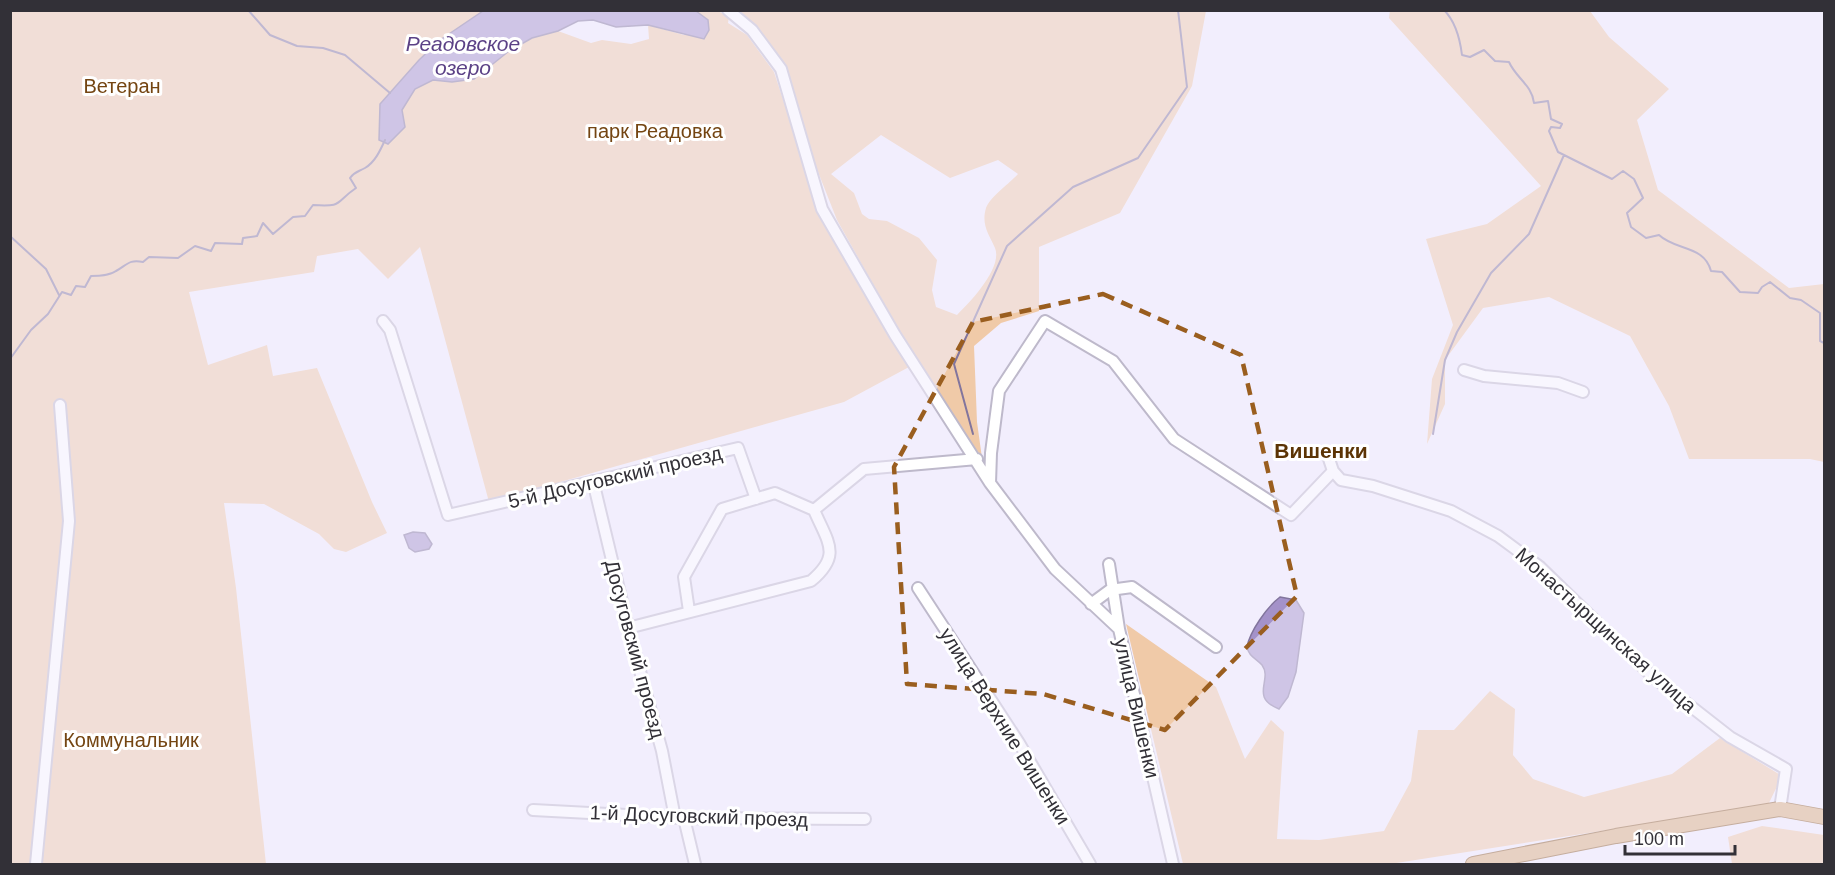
<svg xmlns="http://www.w3.org/2000/svg" width="1835" height="875" viewBox="0 0 1835 875" font-family="Arial,sans-serif">
<style>
.green{fill:#f0caa8;fill-rule:evenodd}
.water{fill:#a492c9;stroke:#82759d;stroke-width:1.5}
.lines{fill:none;stroke-linecap:round;stroke-linejoin:round}
.stream{stroke:#82759d;stroke-width:2}
.minor-casing{stroke:#beb9cb;stroke-width:14}
.major-casing{stroke:#8e5e2b;stroke-width:16}
.minor{stroke:#fff;stroke-width:10}
.major{stroke:#d9ad7c;stroke-width:14}
.marked{fill:none;stroke:#9a5e1f;stroke-width:4.5;stroke-dasharray:12 8;stroke-linejoin:round}
.labels{text-anchor:middle;dominant-baseline:central;stroke-width:6;stroke-linejoin:round;paint-order:stroke}
.park-label{font-size:20px;fill:#744512;stroke:#fff}
.street-label{font-size:20px;fill:#323037;stroke:#fff}
.water-label{font-size:21px;font-style:italic;fill:#5b4186;stroke:#fff}
.neighbourhood-label{font-size:21px;font-weight:bold;fill:#5c3405;stroke:#fff}
</style>
<rect width="100%" height="100%" fill="#f2eefd"/>
<path class="green" d="M1390,10L1590,11L1609,37L1669,89L1637,120L1658,190L1789,288L1824,284V462L1810,459H1689L1669,406L1630,336L1549,297L1483,308L1445,360V404L1427,444L1432,379L1453,325L1426,239L1487,224L1541,186L1389,18Z
M10,11H483C439,41 415,64 380,104L402,110L415,89L433,80L452,82L474,79L509,51L532,38L558,31L591,43L602,40L631,44L649,39L648,25L684,35L708,20L696,11H718L729,17L728,23L747,35L774,72L819,209L909,367L844,402L489,502L420,247L388,279L358,249L317,256L314,272L189,292L208,365L267,345L273,376L317,368L372,502L387,533L346,552L334,549L319,534L264,504L224,503L236,588L266,864H11Z
M734,11H1206L1192,86L1120,213L1039,247V311L1001,323L974,346L977,422L982,458L915,359L837,220L805,139L783,69ZM881,135L950,178L998,160L1018,174C1010,183 990,197 986,208C981,225 989,234 995,248C1003,268 970,302 957,315L936,307L932,290L937,260L919,238L887,221L869,219L862,214L854,193L831,174Z
M1126,624L1216,687L1245,759L1271,720L1284,732L1277,839L1319,840L1384,831L1411,781L1418,730H1454L1490,691L1515,709L1513,755L1533,779L1584,797L1672,774L1720,738L1782,776L1768,805L1390,864H1183Z
M1762,826L1824,835V864H1732L1728,837Z"/>
<path class="water" d="M696,11L708,20L709,30L704,39L648,25L616,27L593,20L578,21L558,31L532,38L509,51L474,79L452,82L433,80L415,89L402,110L405,127L388,144L379,140L380,104L419,60L440,40L483,11Z
M413,532L425,533L432,544L429,549L415,552L409,548L404,535Z
M1280,597L1296,600L1304,613L1296,672L1288,697L1279,709C1249,697 1273,680 1262,665C1256,658 1249,657 1247,647C1250,631 1267,607 1280,597Z"/>
<g class="lines">
<path class="stream" d="M248,10L270,35L297,46L323,48L345,55L390,93
M1444,10C1455,21 1460,39 1462,55L1470,57L1484,50L1495,61L1509,62C1516,78 1532,85 1534,103L1548,101L1551,119L1562,124L1560,128L1551,127L1549,131L1558,152L1612,179L1623,171L1634,179L1643,198L1627,213L1631,227L1646,238L1659,235C1676,251 1704,245 1711,271L1722,272L1740,292L1758,293L1762,287L1770,282L1790,298L1801,300L1820,313V341L1824,343
M10,236L46,269L59,295
M10,359L31,330L48,314L62,292L71,295L76,286L85,287L91,276C99,276 109,276 116,271C127,265 129,259 143,262L149,257L178,258L195,246L211,251L215,243L242,244L243,238L257,236L263,223L273,234L293,217L305,216L313,205C344,207 334,203 356,188L350,178C355,171 358,172 365,168C375,162 380,151 385,140
M973,434L954,364L1007,246L1073,187L1138,158L1187,87L1178,10
M1433,434L1445,360L1457,332L1491,273L1529,234L1564,155"/>
<defs>
<path id="minor" d="M728,10L752,30L781,69L822,209L895,335L990,483L1055,569L1119,629L1173,864
M383,321L390,330L448,515L738,448L756,499
M1464,370L1484,376L1558,383L1583,392
M1328,456L1333,471L1341,480L1373,486L1451,511L1498,536L1540,567L1652,676L1730,737L1786,769L1780,809
M593,481L629,631L662,751L675,818
M990,483L991,453L999,391L1045,321L1113,361L1174,439L1291,515L1333,471
M814,510L864,469L977,459
M1109,564L1119,629
M918,588L1019,743L1090,864
M1091,604L1110,590L1132,587L1216,647
M689,611L684,577L722,509L775,493L814,510
M628,628L811,581C842,555 828,543 814,510
M533,810L684,818L865,819
M684,818L695,864
M36,864L69,521L60,405"/>
<path id="major" d="M1473,864L1616,836L1780,809L1824,817"/>
</defs>
<use href="#minor" class="minor-casing"/>
<use href="#major" class="major-casing"/>
<use href="#minor" class="minor"/>
<use href="#major" class="major"/>
</g>
<path d="M0 0H1835V875H0ZM1103,294L1241,355L1297,596L1165,730L1043,694L907,684L894,467L973,322Z" fill="#f2eefd" fill-opacity=".55" fill-rule="evenodd"/>
<path class="marked" d="M1103,294L1241,355L1297,596L1165,730L1043,694L907,684L894,467L973,322Z"/>
<g class="labels">
<g class="park-label">
<text x="122" y="86">Ветеран</text>
<text x="655" y="131">парк Реадовка</text>
<text x="131" y="740">Коммунальник</text>
</g>
<g class="street-label">
<text transform="translate(615 477) rotate(-13)">5-й Досуговский проезд</text>
<text transform="translate(1606 630) rotate(42)">Монастырщинская улица</text>
<text transform="translate(635 649) rotate(75)">Досуговский проезд</text>
<text transform="translate(1137 708) rotate(77)">улица Вишенки</text>
<text transform="translate(1005 726) rotate(58)">улица Верхние Вишенки</text>
<text transform="translate(699 816) rotate(2)">1-й Досуговский проезд</text>
</g>
<g class="water-label">
<text x="463" y="43">Реадовское<tspan x="463" dy="24">озеро</tspan></text>
</g>
<g class="neighbourhood-label">
<text x="1321" y="450">Вишенки</text>
</g>
</g>
<rect width="1835" height="875" fill="none" stroke="#323037" stroke-width="24"/>
<path d="M1625 845v9h110v-9" fill="none" stroke="#323037" stroke-width="3"/>
<text x="1634" y="845" font-size="18" fill="#323037" stroke="#ffffff" stroke-width="4.5" paint-order="stroke">100 m</text>
</svg>
